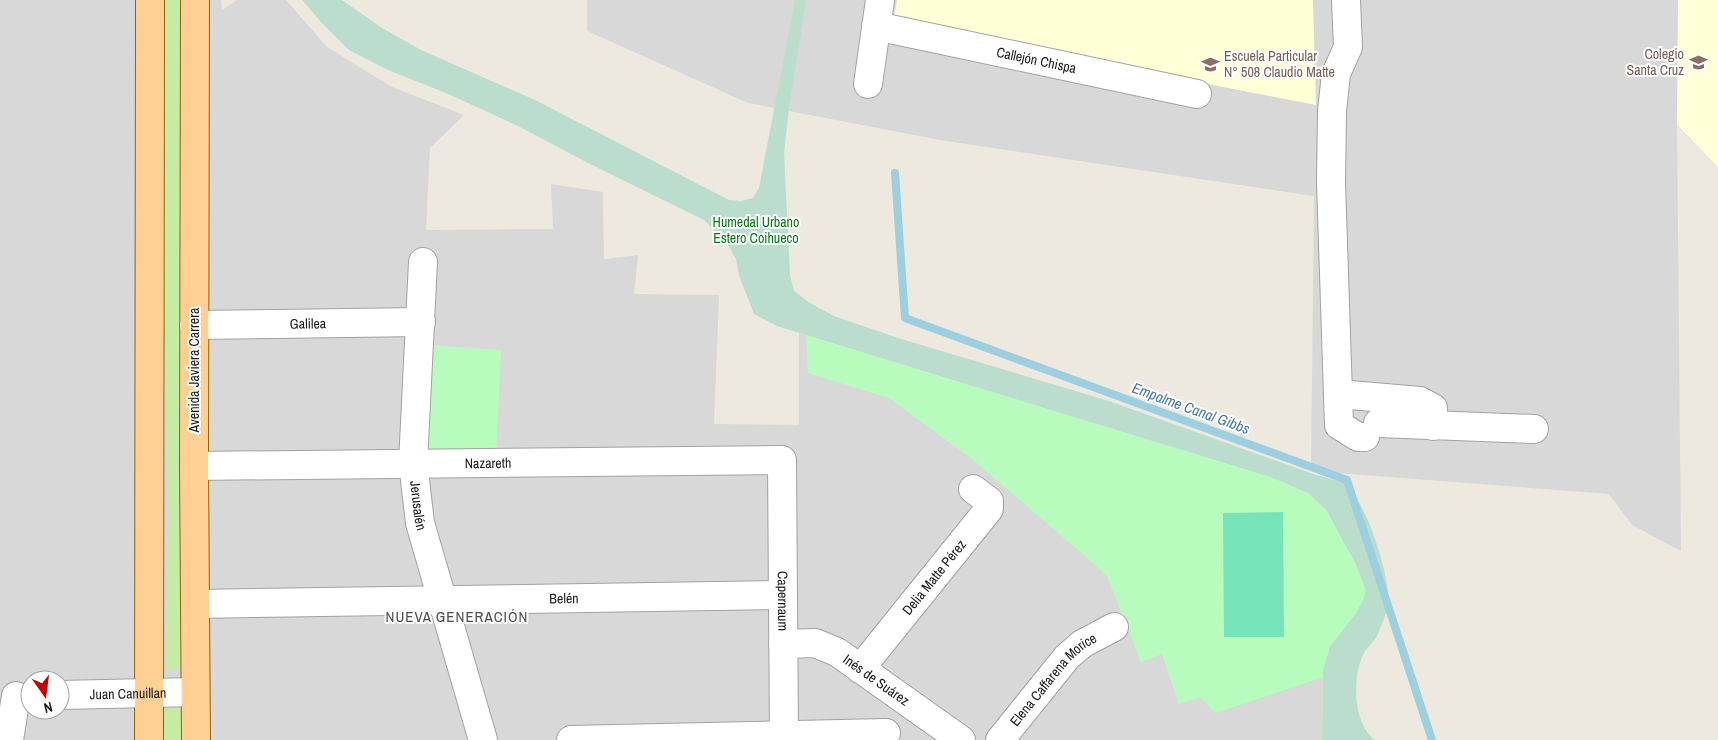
<svg xmlns="http://www.w3.org/2000/svg" width="1718" height="740" viewBox="0 0 1718 740" font-family="'Archivo Narrow',sans-serif">
<style>
.residential{fill:#d9d8d8;fill-rule:evenodd}
.education{fill:#ffffd7}
.grass{fill:#c5eca1}
.wetland{fill:#bbddcd}
.park{fill:#b7fcbd}
.pitch{fill:#77e3b9}
.lines{fill:none;stroke-linecap:round;stroke-linejoin:round}
.stream{stroke:#9ccfdf;stroke-width:8}
.minor-casing{stroke:#a2a2a2;stroke-width:30}
.major-casing{stroke:#926200;stroke-width:30}
.minor{stroke:#fff;stroke-width:28}
.major{stroke:#ffd093;stroke-width:28}
.labels{text-anchor:middle;dominant-baseline:central;stroke-width:4;stroke-linejoin:round;paint-order:stroke}
.education-label{font-size:14px;fill:#785e54;stroke:#fff;text-anchor:end}
.street-label{font-size:14px;fill:#1b1b1b;stroke:#fff}
.park-label{font-size:14px;fill:#047d0f;stroke:#fff}
.water-label{font-size:15px;font-style:italic;fill:#4379af;stroke:#fff}
.neighbourhood-label{font-size:15px;letter-spacing:1px;fill:#4e4e4e;stroke:#fff}
</style>
<rect width="100%" height="100%" fill="#ede9df"/>
<path class="residential" d="M0,0H221L222,10L237,0H286L327,47L392,87L464,115L430,148L426,230L553,229L551,184L603,192L604,259L638,255L634,294L719,295L714,424L799,425V333L961,384L1323,670L1322,740H0ZM30,680H60V710H30Z
M587,0H1718V167L1677,126L1681,551L1632,525L1609,494L1311,471L1314,196L940,140L748,103L587,31Z"/>
<path class="education" d="M897,0H1313L1316,105L893,23Z
M1678,0H1718V167L1677,125Z"/>
<path class="grass" d="M163,0H184V667L166,670L169,517L163,308Z
M157,708L182,709L183,740H158Z"/>
<path class="wetland" d="M302,0H342L382,28L421,50L535,100L729,200L741,201L753,198L759,188L795,0H806L789,108L784,153L790,275L794,291L810,303L834,316L898,338L1109,401L1319,476C1326,478 1335,479 1342,482C1365,495 1391,578 1388,604C1387,612 1380,630 1377,636C1373,643 1366,648 1363,655C1352,678 1353,724 1375,740H1322L1323,670L1330,646L1356,613L1357,567L1326,510L1308,493L777,326L754,314L739,276L736,259L727,243L704,220L590,164L518,126L446,93L388,70L349,50L321,22Z"/>
<path class="park" d="M806,335L1271,477L1308,493L1326,510L1357,567L1366,591L1363,600L1356,613L1330,646L1323,670V677L1215,713L1200,697L1179,704L1162,654L1141,662L1107,576L1093,563L972,459L889,398L808,373Z
M431,345L501,350L496,454L428,453L424,448Z"/>
<path class="pitch" d="M1283,512L1284,637H1224L1223,513Z"/>
<g class="lines">
<path class="stream" d="M895,173L905,318L1347,480L1432,740"/>
<defs>
<g id="minor">
<path d="M1346,0L1348,47L1336,74L1332,111L1331,183L1339,425L1358,437H1365"/>
<path id="s1" d="M876,26L1197,94"/>
<path d="M868,84L880,0"/>
<path id="s2" d="M423,262L413,463L420,523L483,740"/>
<path id="s3" d="M194,325L421,322"/>
<path d="M1338,394L1420,401L1433,408V426"/>
<path d="M1378,423L1534,429"/>
<path id="s4" d="M194,466L782,460L784,740"/>
<path id="s5" d="M196,604L783,595"/>
<path id="s6" d="M783,644L815,643L837,652L961,740"/>
<path id="s7" d="M860,669L989,509V501L973,489"/>
<path id="s8" d="M60,695L195,692"/>
<path d="M9,740L16,696"/>
<path d="M571,740L886,733"/>
<path id="s9" d="M1000,740L1067,657L1082,644L1114,627"/>
</g>
<path id="major" d="M195,0L194,466L196,740
M149,740L150,0"/>
</defs>
<use href="#minor" class="minor-casing"/>
<use href="#major" class="major-casing"/>
<use href="#minor" class="minor"/>
<use href="#major" class="major"/>
</g>
<defs>
<symbol id="school-bare" viewBox="-9 -9 18 18"><path d="M0-5L7-2L0 1L-7-2ZM-4 1L0 2.5L4 1V4Q0 6-4 4Z" fill="#8d6e63" stroke="#fff" stroke-width="2.5" paint-order="stroke"/></symbol>
</defs>
<g fill-rule="evenodd">
<use href="#school-bare" x="1686" y="50" width="25" height="25"/>
<use href="#school-bare" x="1198" y="52" width="25" height="25"/>
</g>
<g class="labels">
<g class="education-label">
<text x="1684" y="54">Colegio<tspan x="1684" dy="16">Santa Cruz</tspan></text>
<text x="1224" y="56" text-anchor="start">Escuela Particular<tspan x="1224" dy="16">N° 508 Claudio Matte</tspan></text>
</g>
<g class="street-label">
<text stroke="none"><textPath href="#s1" startOffset="164">Callejón Chispa</textPath></text>
<text stroke="none"><textPath href="#s3" startOffset="114">Galilea</textPath></text>
<text transform="translate(194 370) rotate(-90)">Avenida Javiera Carrera</text>
<text stroke="none"><textPath href="#s4" startOffset="294">Nazareth</textPath></text>
<text stroke="none"><textPath href="#s2" startOffset="244">Jerusalén</textPath></text>
<text stroke="none"><textPath href="#s7" startOffset="118">Delia Matte Pérez</textPath></text>
<text stroke="none"><textPath href="#s5" startOffset="368">Belén</textPath></text>
<text stroke="none"><textPath href="#s4" startOffset="729">Capernaum</textPath></text>
<text stroke="none"><textPath href="#s6" startOffset="104">Inés de Suárez</textPath></text>
<text stroke="none"><textPath href="#s9" startOffset="81">Elena Caffarena Morice</textPath></text>
<text stroke="none"><textPath href="#s8" startOffset="68">Juan Canuillan</textPath></text>
</g>
<g class="park-label">
<text x="756" y="222">Humedal Urbano<tspan x="756" dy="16">Estero Coihueco</tspan></text>
</g>
<g class="water-label">
<text transform="translate(1191 408) rotate(20)">Empalme Canal Gibbs</text>
</g>
<g class="neighbourhood-label">
<text x="457" y="616">NUEVA GENERACIÓN</text>
</g>
</g>
<g transform="translate(45 695) rotate(166)"><circle r="24" fill="#ffffff" stroke="#a4a4a4"/>
<path d="M0-4L9 19L0 12L-9 19Z" fill="#c60000"/>
<text y="-8" font-size="14" font-weight="bold" text-anchor="middle" fill="#1b1b1b">N</text>
</g>
</svg>
